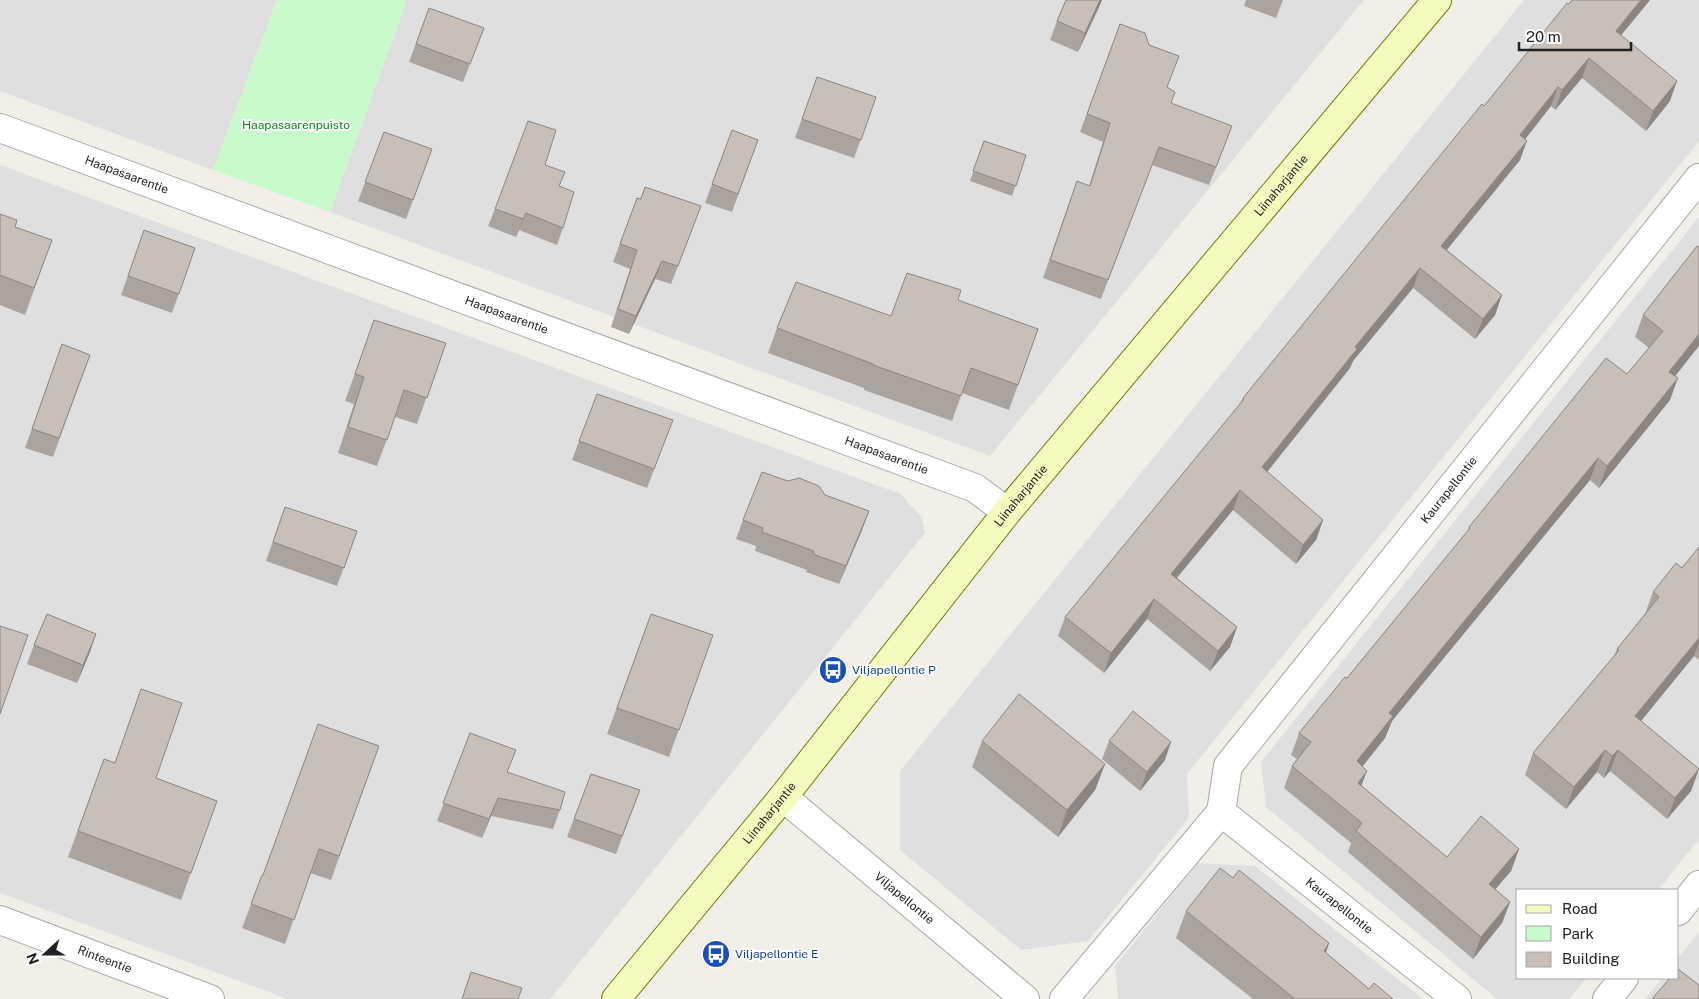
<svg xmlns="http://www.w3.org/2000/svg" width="1699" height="999" viewBox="0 0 1699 999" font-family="'Public Sans',sans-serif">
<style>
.residential{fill:#e0dfdf}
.park{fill:#c8facc}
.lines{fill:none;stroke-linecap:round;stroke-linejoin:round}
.street-casing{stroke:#a9a9a9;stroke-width:30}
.secondary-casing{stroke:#707d05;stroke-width:30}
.street{stroke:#fff;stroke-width:28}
.secondary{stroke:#f7fabf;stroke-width:28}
.wall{fill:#aba49e}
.shaded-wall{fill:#8b8681}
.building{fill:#c7bfb8;stroke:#8b8681}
.labels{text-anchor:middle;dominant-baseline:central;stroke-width:4;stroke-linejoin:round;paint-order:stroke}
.park-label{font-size:12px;fill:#0c8416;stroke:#fff}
.street-label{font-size:12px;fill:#222;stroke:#fff}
.transit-label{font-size:12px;fill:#164399;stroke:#fff;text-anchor:start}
</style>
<rect width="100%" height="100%" fill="#f2efe9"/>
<path class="residential" d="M0,0H277L213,170L0,91Z
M407,0H1364L990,456L330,212Z
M1524,0H1699V141L1187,774L1189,818L1088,941L1021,950L900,850V771Z
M0,165L901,494L922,518L925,533L550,999H288L0,893Z
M1699,217V839L1658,890H1518V978H1587L1569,999H1497L1266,807L1261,762Z
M1198,863L1255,866L1423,999H1118L1115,966Z
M1699,932V999H1645L1662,978H1678V958Z"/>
<path class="park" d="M277,0H407L330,212L213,170Z"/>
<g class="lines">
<defs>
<g id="street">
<path id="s1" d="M0,128L975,488L1007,512"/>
<path id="s2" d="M783,797L1025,999"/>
<path id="s3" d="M1221,812L1228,766L1699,178"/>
<path d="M1678,911L1699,885"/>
<path id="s4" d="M0,920L210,999"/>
<path id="s5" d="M1064,999L1221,812L1457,999"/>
<path d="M1607,999L1624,978"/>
</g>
<g id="secondary">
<path id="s6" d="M616,999L783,797L1007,512L1437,0"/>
</g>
</defs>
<use href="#street" class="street-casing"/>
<use href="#secondary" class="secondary-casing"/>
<use href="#street" class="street"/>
<use href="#secondary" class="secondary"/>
</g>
<path class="wall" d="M1066,0H1102L1078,52L1050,40L1057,21Z
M1246,0H1283L1276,18L1244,6Z
M1572,0H1650L1621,35L1670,101L1646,131L1582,78L1555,110L1551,106L1525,139L1520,160L1447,250L1502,295L1495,315L1475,339L1413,288L1353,361L1350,368L1267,472L1323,520L1316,540L1296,564L1233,510L1177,578L1237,627L1230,647L1210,671L1147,619L1104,673L1058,636L1065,617L1240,404L1243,398Z
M429,8L484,28L463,82L409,62Z
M1120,24L1167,87L1171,103L1225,145L1209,185L1152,165L1101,299L1043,278L1070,200L1089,186L1103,142L1080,132Z
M817,77L876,97L854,158L795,138Z
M732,130L758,140L732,212L705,203Z
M384,132L432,149L406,219L358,201Z
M984,141L1026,155L1012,196L970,181Z
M545,165L559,186L563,228L557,245L519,230L516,237L488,226L495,209Z
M645,187L701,206L671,284L655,279L629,334L611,327L630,269L613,262L637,198L640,199Z
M0,214L15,227L52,240L25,315L0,305Z
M144,230L195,248L172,313L121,295Z
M1697,246L1675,376L1670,400L1599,488L1590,480L1392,721L1385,738L1363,766L1362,786L1447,857L1519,849L1511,871L1495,889L1510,902L1502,923L1473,959L1348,852L1351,843L1284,788L1292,766L1297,759L1291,755L1299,733L1347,678L1468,531L1469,527L1627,374L1649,348L1635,337L1643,315Z
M958,300L1038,329L1009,410L962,393L952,421L864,390V388L768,353L777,328L891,316Z
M374,320L446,343L417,424L395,417L377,466L338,453L354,404L345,401Z
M62,344L90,355L53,457L25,448Z
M673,420L647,488L572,460L579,441Z
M825,495L869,511L862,530L839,584L806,572L807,570L755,551L756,546L736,539L743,520Z
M285,507L357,531L337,586L266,561Z
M1699,547V660L1694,656L1641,721L1699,769L1691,791L1667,819L1610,771L1604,778L1597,772L1566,809L1525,775L1533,753L1614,656L1617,649L1645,614L1653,592L1682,568Z
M651,614L713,635L669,757L607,734Z
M34,645L90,652L77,683L27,664Z
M141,689L156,778L217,801L181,900L68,857L104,759L115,763Z
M470,733L508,772L560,810L553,829L491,816L482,838L437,821Z
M982,741L1105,764L1095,790L1058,837L972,767Z
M1109,741L1165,760L1140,791L1102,759Z
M379,746L331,880L310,873L285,944L242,928L262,875H263Z
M591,774L640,790L616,854L567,837Z
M1233,878L1329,943L1326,953L1369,989L1393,999H1253L1176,938L1186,911Z"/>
<path class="shaded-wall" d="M1100,0H1102L1100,5L1078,52L1085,33Z
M1641,0H1650L1609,50L1616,31Z
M1589,58L1582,78L1555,110L1562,90Z
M1677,81L1670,101L1646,131L1653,111Z
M1558,87L1551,106L1513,155L1520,135Z
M1527,141L1520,160L1434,265L1441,246Z
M526,213L519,230L516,237L523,219Z
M662,261L655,279L629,334L636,316Z
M1420,268L1413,288L1353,361L1350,368L1255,487L1262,467L1355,347Z
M1502,295L1495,315L1475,339L1483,319Z
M1699,334V346L1661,394L1669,372Z
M1678,378L1670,400L1599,488L1607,466Z
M1598,458L1590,480L1392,721L1385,738L1349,783L1357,761L1389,713Z
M1240,490L1233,510L1164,593L1171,574Z
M869,511L862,530L839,584L846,566Z
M1323,520L1316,540L1296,564L1303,545Z
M1154,599L1147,619L1104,673L1111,653Z
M1237,627L1230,647L1210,671L1218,651Z
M96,634L90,652L77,683L83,665Z
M1699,638V643L1694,656L1627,738L1635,716Z
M1171,742L1165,760L1140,791L1147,772Z
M1605,750L1597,772L1566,809L1574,787Z
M1618,750L1610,771L1604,778L1612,756Z
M1105,764L1095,790L1058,837L1067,810Z
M1699,769L1691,791L1667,819L1675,798Z
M1367,771L1359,792L1358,783Z
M498,798L491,816L482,838L489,819Z
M1519,849L1511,871L1481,906L1489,884Z
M1510,902L1502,923L1473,959L1481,937Z
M1329,943L1320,969L1324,951Z"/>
<path class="building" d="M1066,0H1100L1085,33L1057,21Z
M1572,0H1641L1616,31L1677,81L1653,111L1589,58L1562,90L1558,87L1520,135L1527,141L1441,246L1502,295L1483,319L1420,268L1355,347L1357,349L1262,467L1323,520L1303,545L1240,490L1171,574L1237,627L1218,651L1154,599L1111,653L1065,617L1244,399L1243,398L1482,104L1484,106L1567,3L1569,4Z
M429,8L484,28L470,64L416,44Z
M1120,24L1145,33L1149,45L1179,56L1167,87L1175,92L1171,103L1232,126L1216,167L1159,147L1108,280L1050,260L1077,181L1090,186L1110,123L1087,114Z
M817,77L876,97L861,140L802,119Z
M528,121L556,130L545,165L565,172L559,186L574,192L563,228L526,213L523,219L495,209Z
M732,130L758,140L738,194L712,184Z
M384,132L432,149L413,200L365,182Z
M984,141L1026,155L1016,186L973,171Z
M645,187L701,206L678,266L662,261L636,316L618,309L637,250L620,244L637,198L641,199Z
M0,214L17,220L15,227L52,240L34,288L0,275Z
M144,230L195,248L179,294L128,276Z
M1697,246L1699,247V334L1669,372L1678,378L1607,466L1598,458L1389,713L1393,716L1357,761L1367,771L1358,783L1447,857L1481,816L1519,849L1489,884L1510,902L1481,937L1356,831L1362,823L1292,766L1311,742L1299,733L1345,677L1347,678L1470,528L1469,527L1606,358L1627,374L1663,331L1643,315Z
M907,273L961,290L958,300L1038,329L1018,385L971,368L961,396L873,365V364L777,328L796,282L891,316Z
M374,320L446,343L427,398L404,390L387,440L348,427L364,377L355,374Z
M62,344L90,355L59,438L32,429Z
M597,394L673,420L654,469L579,441Z
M762,472L788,481L799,478L819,486L825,495L869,511L846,566L813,554L814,551L762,532L763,528L743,520Z
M285,507L357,531L344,568L273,542Z
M1699,547V638L1635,716L1699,769L1675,798L1618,750L1612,756L1605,750L1574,787L1533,753L1619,650L1617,649L1659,597L1653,592L1676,563L1682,568Z
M47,614L96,634L83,665L34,645Z
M651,614L713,635L679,730L617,708Z
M0,626L28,635L0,714Z
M141,689L182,703L156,778L217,801L191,873L78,831L104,759L115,763Z
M1019,694L1105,764L1067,810L982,741Z
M1133,711L1171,742L1147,772L1109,741Z
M318,724L379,746L339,856L319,849L294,920L251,904L262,875H263Z
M470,733L516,750L507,772L565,792L560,810L498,798L489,819L443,803Z
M591,774L640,790L622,836L574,819Z
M1220,868L1233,878L1239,870L1329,943L1324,951L1369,989L1374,983L1393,999H1295L1186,911Z
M1678,969L1699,985V999H1652L1670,978H1678Z
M471,972L522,988L518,999H462Z"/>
<defs>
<symbol id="bus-disc" viewBox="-11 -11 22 22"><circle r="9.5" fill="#1a4fb4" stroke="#fff"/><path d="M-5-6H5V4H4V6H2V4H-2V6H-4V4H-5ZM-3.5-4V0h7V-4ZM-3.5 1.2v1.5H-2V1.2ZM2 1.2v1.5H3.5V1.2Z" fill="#fff"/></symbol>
</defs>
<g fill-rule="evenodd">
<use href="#bus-disc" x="817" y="654" width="32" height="32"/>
<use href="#bus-disc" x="700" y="938" width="32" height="32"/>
</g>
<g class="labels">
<g class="park-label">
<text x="296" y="125">Haapasaarenpuisto</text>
</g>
<g class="street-label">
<text stroke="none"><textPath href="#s1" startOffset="135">Haapasaarentie</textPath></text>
<text stroke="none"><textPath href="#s6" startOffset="1051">Liinaharjantie</textPath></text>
<text stroke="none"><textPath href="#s1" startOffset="540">Haapasaarentie</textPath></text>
<text stroke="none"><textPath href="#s1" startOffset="945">Haapasaarentie</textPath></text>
<text stroke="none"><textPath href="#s3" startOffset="400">Kaurapellontie</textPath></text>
<text stroke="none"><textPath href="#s6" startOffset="646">Liinaharjantie</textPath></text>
<text stroke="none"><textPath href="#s6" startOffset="241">Liinaharjantie</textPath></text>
<text stroke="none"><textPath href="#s2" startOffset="158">Viljapellontie</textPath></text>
<text stroke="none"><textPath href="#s5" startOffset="395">Kaurapellontie</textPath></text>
<text stroke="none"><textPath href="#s4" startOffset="112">Rinteentie</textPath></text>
</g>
<g class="transit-label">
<text x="852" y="670">Viljapellontie P</text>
<text x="735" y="954">Viljapellontie E</text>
</g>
</g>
<rect x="1516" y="889" width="162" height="90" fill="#ffffff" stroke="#a7a7a7"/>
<rect x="1526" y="905" width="25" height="8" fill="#f7fabf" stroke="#a7a7a7"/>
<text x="1562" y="914" font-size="15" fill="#222222">Road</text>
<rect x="1526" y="926" width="25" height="15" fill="#c8facc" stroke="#a7a7a7"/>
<text x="1562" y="939" font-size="15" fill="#222222">Park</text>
<rect x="1526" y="952" width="25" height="15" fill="#c7bfb8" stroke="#a7a7a7"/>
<text x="1562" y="964" font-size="15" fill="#222222">Building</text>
<g transform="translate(45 954) rotate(249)" stroke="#ffffff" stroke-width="4" paint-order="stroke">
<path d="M0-4L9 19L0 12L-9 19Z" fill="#222222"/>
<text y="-8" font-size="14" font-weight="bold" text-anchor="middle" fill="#222222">N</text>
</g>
<path d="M1519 42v8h112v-8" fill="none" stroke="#222222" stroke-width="2.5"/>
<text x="1526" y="42" font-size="15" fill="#222222" stroke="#ffffff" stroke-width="4" paint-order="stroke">20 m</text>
</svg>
